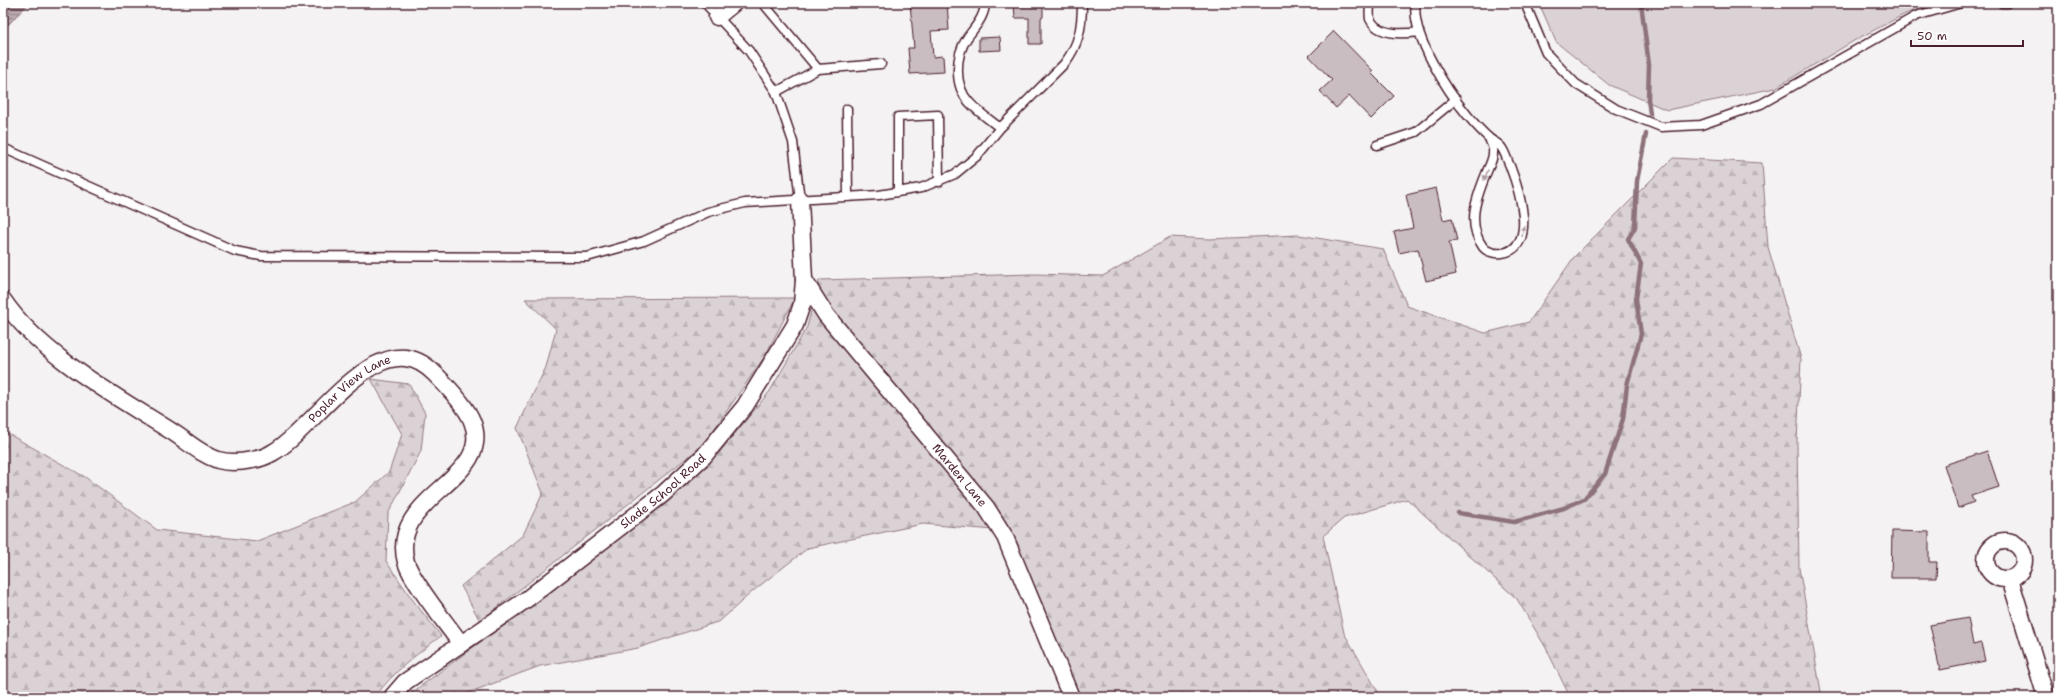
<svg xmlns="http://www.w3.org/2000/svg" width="2061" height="700" viewBox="0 0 2061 700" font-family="'Shantell Sans',sans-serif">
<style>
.green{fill:#dbd2d5;stroke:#927880}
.forest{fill:url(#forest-firs);stroke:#927880}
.water{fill:url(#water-rules);stroke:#8d727a}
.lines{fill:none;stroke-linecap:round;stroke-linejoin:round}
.stream{stroke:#8d727a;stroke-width:4.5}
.building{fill:#cabdc1;stroke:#4a1f2b}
.lane-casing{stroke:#4a1f2b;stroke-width:11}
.street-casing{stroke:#4a1f2b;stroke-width:19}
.lane{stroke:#fff;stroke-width:8}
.street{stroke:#fff;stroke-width:16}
.oneway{fill:#ae9aa0}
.labels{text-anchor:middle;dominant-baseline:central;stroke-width:4;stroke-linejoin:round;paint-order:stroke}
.street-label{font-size:12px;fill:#4a1f2b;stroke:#fff}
</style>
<defs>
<pattern id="forest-firs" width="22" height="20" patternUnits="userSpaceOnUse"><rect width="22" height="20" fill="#dbd2d5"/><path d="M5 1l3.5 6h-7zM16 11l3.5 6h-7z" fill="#bdb4b7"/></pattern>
<pattern id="water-rules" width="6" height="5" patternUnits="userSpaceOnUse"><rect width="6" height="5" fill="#baa9ae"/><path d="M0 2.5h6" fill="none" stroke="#99898e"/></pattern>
</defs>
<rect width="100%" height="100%" fill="#f4f2f2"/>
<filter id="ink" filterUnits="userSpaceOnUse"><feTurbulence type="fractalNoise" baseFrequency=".025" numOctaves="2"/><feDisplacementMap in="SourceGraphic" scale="8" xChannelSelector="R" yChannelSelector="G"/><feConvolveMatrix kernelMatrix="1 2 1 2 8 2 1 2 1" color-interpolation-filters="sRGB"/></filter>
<g filter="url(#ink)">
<path class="green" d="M1539,3H1938L1905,14L1857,39L1775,88L1667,110L1609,85L1556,42Z"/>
<path class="forest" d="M1673,158L1762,163L1768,247L1801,359L1797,442L1799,568L1822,697H1570L1546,648L1517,599L1407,499L1344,518L1323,536L1344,633L1381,697H1071L1043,605L1006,531L923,524L808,548L753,591L720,621L638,648L540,666L457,697H406L611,545L719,453L770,391L807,327L819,280L1034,274L1103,276L1170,237L1209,239L1299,235L1383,249L1407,306L1485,333L1529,322L1574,257Z
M795,298L765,356L703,445L480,621L461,586L523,535L543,493L517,428L546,367L556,329L525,299Z
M371,379L409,384L425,413L421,451L388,514L386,561L412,599L441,636C417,654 393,672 375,697H3V431L85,477L157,530L257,541L355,502L389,472L402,434Z"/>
<path class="water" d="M3,3H29L8,25L3,18Z"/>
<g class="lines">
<path class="stream" d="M1641,3L1649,65L1648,99L1650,114
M1458,513L1514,522L1564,508L1584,499L1605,474L1623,419L1627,385L1641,334L1636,299L1641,264L1628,239L1635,227L1637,181L1646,134"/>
</g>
<path class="building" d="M910,3H947L949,30L931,31L933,57L943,56L944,72L910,74L908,48H914Z
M1014,3H1043V17L1041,18V44H1029V18H1015Z
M1334,31L1373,71L1371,73L1394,96L1371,119L1349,96L1336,108L1320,91L1332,80L1309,56Z
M1000,37L1001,50L979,51V38Z
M1436,188L1443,220L1452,218L1457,241L1449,242L1456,274L1426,281L1418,249L1399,253L1394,232L1413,228L1406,195Z
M1987,451L1999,487L1971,496L1974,502L1958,508L1944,465Z
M1892,531L1929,532V562H1937L1936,578H1891Z
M1968,618L1973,645L1981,643L1985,661L1940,670L1930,625Z"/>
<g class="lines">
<defs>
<path id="lane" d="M705,3L749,51L776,92L793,142L800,200
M763,3L818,69
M985,3C985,17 974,28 967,38C955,56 954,86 969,102C978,112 990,120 1000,128
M1370,3C1370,7 1369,15 1370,19C1378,36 1405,34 1419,32
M1416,3C1410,34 1448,92 1468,116C1474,123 1482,132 1489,138C1492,141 1498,143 1501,147C1505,152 1507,160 1510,166C1518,187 1539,248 1502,253C1496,254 1487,252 1483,247C1465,222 1478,194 1488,169C1491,163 1494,156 1493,149C1492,145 1490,141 1489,138
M1525,3L1546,53L1576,84L1616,109L1661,127L1701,125L1761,104L1916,16L1961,3
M2002,3H2007
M776,92L818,69L881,64
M847,109L848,197
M1377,145L1416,132L1456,99
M3,148L235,251L261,256L587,257L644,241L708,212L745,203L879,195L921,188L955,174L977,156L1000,128L1064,64C1079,45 1082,27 1082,3
M898,192V117L938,115L939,182"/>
<g id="street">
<path d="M717,17L734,3"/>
<path id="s1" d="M804,280L826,315L986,507L1005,537L1071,697"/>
<path id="s2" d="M3,300C40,355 116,396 171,431C187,441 200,454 218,460C228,463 242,462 252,460C258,459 267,456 272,453C315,430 380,316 435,374C446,385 466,406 472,421C496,480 388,495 406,562C412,582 447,624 461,644"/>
<circle cx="2005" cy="560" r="19"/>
<path d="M2010,579L2046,697"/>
<path id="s3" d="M392,697L405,682L527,599L663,494L704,456L745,406L795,325L802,304L804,280L800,200"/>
</g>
</defs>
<use href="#lane" class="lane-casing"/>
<use href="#street" class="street-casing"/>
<use href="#lane" class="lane"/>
<use href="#street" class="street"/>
</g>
<defs><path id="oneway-solid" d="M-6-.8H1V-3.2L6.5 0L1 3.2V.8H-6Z"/></defs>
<g class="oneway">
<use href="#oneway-solid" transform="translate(1486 175) rotate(112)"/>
<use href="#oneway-solid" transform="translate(1523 231) rotate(-79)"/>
</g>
</g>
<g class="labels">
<g class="street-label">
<text stroke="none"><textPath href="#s2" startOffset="427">Poplar View Lane</textPath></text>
<text stroke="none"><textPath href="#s1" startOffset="250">Marden Lane</textPath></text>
<text stroke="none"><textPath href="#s3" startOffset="341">Slade School Road</textPath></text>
</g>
</g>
<rect width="2061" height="700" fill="none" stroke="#fff" stroke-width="16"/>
<rect x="8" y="8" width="2045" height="684" fill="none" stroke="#4a1f2b" stroke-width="1.5" filter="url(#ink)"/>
<path d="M1911 40v6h112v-6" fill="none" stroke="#4a1f2b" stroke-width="2"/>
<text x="1917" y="40" font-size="12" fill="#4a1f2b" stroke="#ffffff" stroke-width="3" paint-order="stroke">50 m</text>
</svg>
